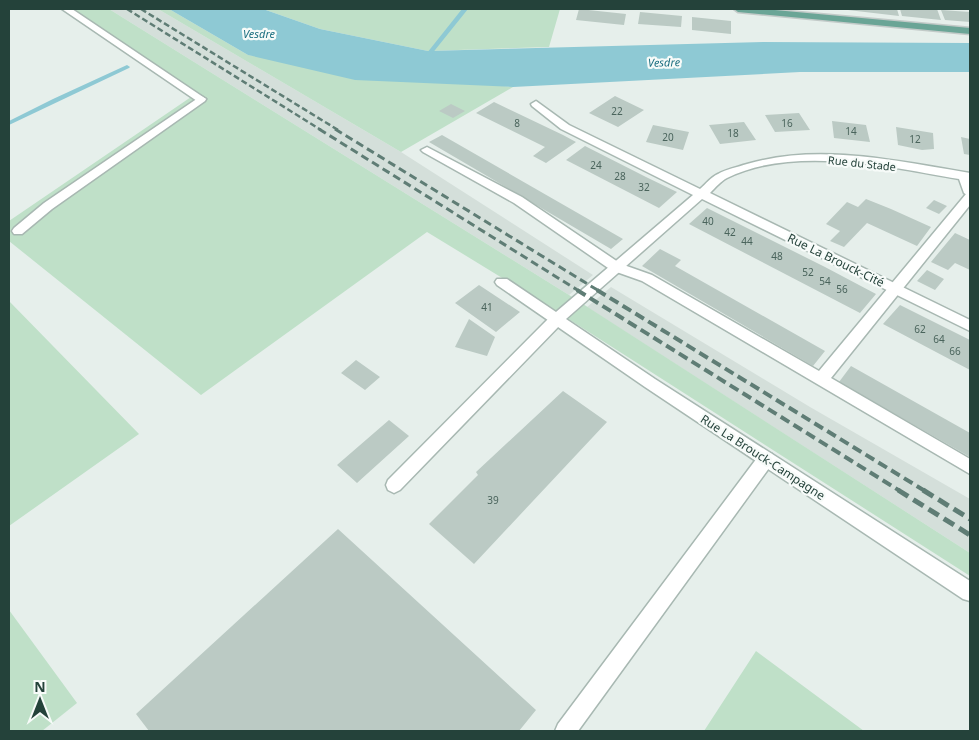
<svg xmlns="http://www.w3.org/2000/svg" width="979" height="740" viewBox="0 0 979 740" font-family="'Noto Sans',sans-serif">
<style>
.built{fill:#d4dfda}
.green{fill:#bfe0c8}
.water{fill:#8ec9d4}
.lines{fill:none;stroke-linecap:round;stroke-linejoin:round}
.stream{fill:#8ec9d4;fill-rule:evenodd}
.building{fill:#bbcac4}
.service-casing{stroke:#a8b8b2;stroke-width:3}
.minor-casing{stroke:#a8b8b2;stroke-width:3}
.primary-casing{stroke:#c2cac8;stroke-width:3}
.service{fill:#fff;fill-rule:evenodd}
.minor{fill:#fff;fill-rule:evenodd}
.primary{fill:#6aa596;fill-rule:evenodd}
.rail-far3{stroke:#5f7d75;stroke-width:2.5;stroke-dasharray:6 3;stroke-linecap:butt}
.rail-far2{stroke:#5f7d75;stroke-width:3;stroke-dasharray:8 4.5;stroke-linecap:butt}
.rail-far1{stroke:#5f7d75;stroke-width:4;stroke-dasharray:10 5;stroke-linecap:butt}
.rail{stroke:#5f7d75;stroke-width:5;stroke-dasharray:12 6;stroke-linecap:butt}
.labels{text-anchor:middle;dominant-baseline:central;stroke-width:4.5;stroke-linejoin:round;paint-order:stroke}
.number-label{font-size:10px;fill:#4a645c}
.far-water-label{font-size:11px;font-style:italic;fill:#1c6f80;stroke:#f7fbf9}
.far-street-label{font-size:11px;fill:#24423a;stroke:#f7fbf9}
.street-label{font-size:12px;fill:#24423a;stroke:#f7fbf9}
</style>
<rect width="100%" height="100%" fill="#e6efeb"/>
<path class="built" d="M109,9H158L401,152L593,275L569,295Z
M611,287L810,407L970,499V553L587,307Z"/>
<path class="green" d="M66,9H109L569,295L970,553V576L545,304L427,232L201,395L9,241V221L194,95Z
M158,9H169L248,55L513,87L401,152Z
M263,9H560L549,47L428,51L320,29Z
M9,301L139,434L9,526Z
M9,610L77,703L42,731H9Z
M756,651L864,731H704Z"/>
<path class="water" d="M169,9H263L320,29L428,51L763,42L969,43H970V72H800L513,87L355,80L248,55Z"/>
<g class="lines">
<path class="stream" d="M462,9H468L427,60H423V58Z
M127,65L130,67L129,68L9,125V121L53,99Z"/>
</g>
<path class="building" d="M579,9L626,14L624,25L576,20Z
M848,9H897L899,16L848,10Z
M900,9H937L941,20L902,16Z
M941,10L970,12V22L945,20Z
M640,12L682,16L681,27L638,24Z
M692,17L731,21V34L692,30Z
M615,96L644,110L618,127L589,113Z
M494,102L563,135L576,142L546,163L533,156L545,147L476,113Z
M451,104L465,111L453,118L439,111Z
M799,113L810,130L775,132L765,115Z
M832,121L866,125L870,142L834,138Z
M744,122L756,140L720,144L709,125Z
M653,125L689,132L683,150L646,142Z
M896,127L933,133L934,149L922,150L898,145Z
M442,135L623,239L611,249L429,142Z
M961,137L970,139V155L964,154Z
M585,146L646,177L677,192L659,208L566,160Z
M866,199L891,209L931,227L917,246L867,223L844,247L830,241L840,231L826,224L847,202L858,207Z
M934,200L947,206L939,214L926,208Z
M707,208L825,267L876,294L860,313L689,224Z
M955,233L970,240V270L955,263L948,270L931,262Z
M660,249L681,260L675,266L825,351L813,366L642,266Z
M927,270L944,279L935,290L917,281Z
M479,285L520,312L496,332L455,303Z
M900,305L970,340V370L883,324Z
M469,319L495,337L487,356L455,347Z
M356,360L380,377L365,390L341,373Z
M851,366L970,433V457L839,382Z
M563,391L607,422L474,564L429,524L478,475L476,472Z
M389,420L409,436L357,483L337,465Z
M338,529L536,710L519,731H149L136,714Z"/>
<g class="lines">
<defs>
<path id="service" d="M201,96L206,99L205,101L52,209L22,234H14L12,231L14,228L44,203Z
M427,147L522,197L621,264L652,275L819,371L966,194L970,193V205L831,378L970,459V474L642,281L611,270L514,203L423,152L421,150Z
M557,314L562,315L564,319L562,323L400,490L394,493L388,490L386,485L388,480L552,315Z
M766,452L772,454L774,459L772,464L578,731H555L558,724L760,454Z"/>
<path id="minor" d="M62,9H72L206,99L201,102L197,101Z
M536,101L569,125L700,189C706,184 711,177 718,174C726,169 738,167 747,164C819,143 897,161 970,173V197L964,193L959,179C890,167 793,145 727,178C721,181 715,188 710,193L970,320V331L702,199L566,319L655,379L970,581V601L963,599L645,387L497,285L495,282L497,279H507L556,312L693,195L561,129L532,106L531,104Z"/>
<path id="primary" d="M734,9H764L970,28V34L738,12Z"/>
</defs>
<use href="#service" class="service-casing"/>
<use href="#minor" class="minor-casing"/>
<use href="#primary" class="primary-casing"/>
<use href="#service" class="service"/>
<use href="#minor" class="minor"/>
<use href="#primary" class="primary"/>
<path class="rail-far3" d="M127,9L321,130
M141,9L338,130"/>
<path class="rail-far2" d="M319,129L579,291
M335,129L599,291"/>
<path class="rail-far1" d="M577,290L900,491
M597,290L925,491"/>
<path class="rail" d="M898,490L970,535
M923,490L970,519"/>
</g>
<g class="labels">
<g class="number-label">
<text x="617" y="111">22</text>
<text x="517" y="123">8</text>
<text x="787" y="123">16</text>
<text x="851" y="131">14</text>
<text x="733" y="133">18</text>
<text x="668" y="137">20</text>
<text x="915" y="139">12</text>
<text x="596" y="165">24</text>
<text x="620" y="176">28</text>
<text x="644" y="187">32</text>
<text x="708" y="221">40</text>
<text x="730" y="232">42</text>
<text x="747" y="241">44</text>
<text x="777" y="256">48</text>
<text x="808" y="272">52</text>
<text x="825" y="281">54</text>
<text x="842" y="289">56</text>
<text x="487" y="307">41</text>
<text x="920" y="329">62</text>
<text x="939" y="339">64</text>
<text x="955" y="351">66</text>
<text x="493" y="500">39</text>
</g>
<g class="far-water-label">
<text x="259" y="33">Vesdre</text>
<text transform="translate(664 62) rotate(-1)">Vesdre</text>
</g>
<g class="far-street-label">
<text transform="translate(862 163) rotate(6)">Rue du Stade</text>
</g>
<g class="street-label">
<text transform="translate(836 260) rotate(26)">Rue La Brouck-Cité</text>
<text transform="translate(763 457) rotate(33)">Rue La Brouck-Campagne</text>
</g>
</g>
<rect width="979" height="740" fill="none" stroke="#24423a" stroke-width="20"/>
<g transform="translate(40 700)" stroke="#f7fbf9" stroke-width="4" paint-order="stroke">
<path d="M0-4L9 19L0 12L-9 19Z" fill="#24423a"/>
<text y="-8" font-size="14" font-weight="bold" text-anchor="middle" fill="#24423a">N</text>
</g>
</svg>
